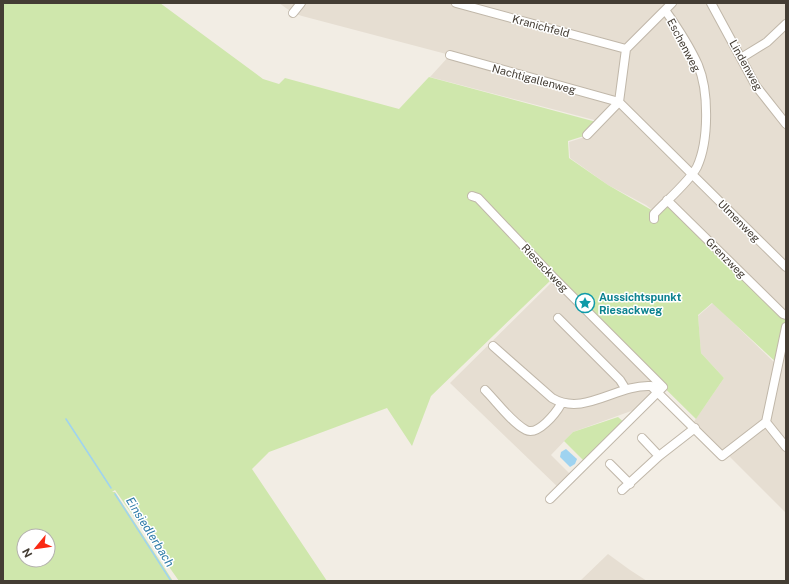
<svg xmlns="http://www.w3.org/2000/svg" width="789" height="584" viewBox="0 0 789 584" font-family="'Public Sans',sans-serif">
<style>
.residential{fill:#e6ded2}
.green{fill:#cfe7ac;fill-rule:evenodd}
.water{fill:#9fd3f0}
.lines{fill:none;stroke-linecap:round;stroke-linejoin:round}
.stream{stroke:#9fd3f0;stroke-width:1.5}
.minor-casing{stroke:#c0b7a9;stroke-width:10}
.minor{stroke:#fff;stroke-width:8}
.labels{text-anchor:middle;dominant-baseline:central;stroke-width:3;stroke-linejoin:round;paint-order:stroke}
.street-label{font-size:11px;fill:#443d34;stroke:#fff}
.culture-label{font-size:11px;font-weight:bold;fill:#0d838f;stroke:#fff;text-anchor:start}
.water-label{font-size:12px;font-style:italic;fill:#2d7aa7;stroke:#fff}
</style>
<rect width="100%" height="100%" fill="#f2ede4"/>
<path class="residential" d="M279,3H786V315L646,205L608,185L570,158L569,142L588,136L602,122L430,77L450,55L302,16L293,13Z
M553,281L662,386L645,406L573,432L551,455L576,480L563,492L450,383Z
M713,303L778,366L786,332V513L727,454L718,451L693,423L724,378L701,353L698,316Z
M608,554L630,570L647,581H580Z"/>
<path class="green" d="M3,3H160L263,79L279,84L285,78L399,109L429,77L600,123L587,135L568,141L569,158L608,185L655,212L667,200L786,315V327L778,364L712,303L698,315L701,353L724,378L696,419L553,278L431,396L412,446L387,408L269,452L252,469L327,581H179L115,490L112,492H115L173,581H3ZM24,536H48V560H24Z
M618,417L626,424L586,463L564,441L573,432Z"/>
<path class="water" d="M566,449L577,459L575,464L570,467L560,457L561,452Z"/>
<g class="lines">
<path class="stream" d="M66,419L111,488
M115,494L171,581"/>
<defs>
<path id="minor" d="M456,3L626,49
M711,3L756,86L786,124
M293,13L301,3
M450,55L619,102L786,267
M741,58L767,42L786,24
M587,135L619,102L626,49L672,3
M472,196L478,198L553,277L663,387L550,499
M667,200L783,314L786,315
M654,219V214C666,201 689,182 697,167C709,141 709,91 698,65C689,45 677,27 665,10
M558,318L620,380L625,388
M493,346L552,398C584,417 617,384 651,386L722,456L766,422L786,327
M485,390C496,401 512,423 526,430C538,436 556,413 561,404
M766,422L786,447
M642,438L659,456
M610,464L630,484
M622,490L659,456L695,428"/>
</defs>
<use href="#minor" class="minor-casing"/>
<use href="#minor" class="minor"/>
</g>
<defs>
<symbol id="sight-ring" viewBox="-11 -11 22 22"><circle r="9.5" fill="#fff" stroke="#0f9aa8" stroke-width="1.5"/><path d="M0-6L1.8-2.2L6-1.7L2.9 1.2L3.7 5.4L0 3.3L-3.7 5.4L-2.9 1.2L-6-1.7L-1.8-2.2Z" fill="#0f9aa8"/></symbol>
</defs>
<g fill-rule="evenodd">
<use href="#sight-ring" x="574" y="292" width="22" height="22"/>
</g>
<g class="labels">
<g class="street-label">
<text transform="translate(541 26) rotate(15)">Kranichfeld</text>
<text transform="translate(684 45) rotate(62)">Eschenweg</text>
<text transform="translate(746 65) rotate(61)">Lindenweg</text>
<text transform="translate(534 79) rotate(15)">Nachtigallenweg</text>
<text transform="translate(739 221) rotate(45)">Ulmenweg</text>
<text transform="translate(726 258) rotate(45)">Grenzweg</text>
<text transform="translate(545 268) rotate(46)">Riesackweg</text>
</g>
<g class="culture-label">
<text x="599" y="297">Aussichtspunkt<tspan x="599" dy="13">Riesackweg</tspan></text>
</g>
<g class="water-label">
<text transform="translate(150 532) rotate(58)">Einsiedlerbach</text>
</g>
</g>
<rect width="789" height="584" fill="none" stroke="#443d34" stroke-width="8"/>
<g transform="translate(36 548) rotate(241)"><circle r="19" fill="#ffffff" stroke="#b4b1ae"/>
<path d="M0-3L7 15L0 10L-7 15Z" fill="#fa2913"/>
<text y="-6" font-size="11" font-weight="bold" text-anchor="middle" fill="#443d34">N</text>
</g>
</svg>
